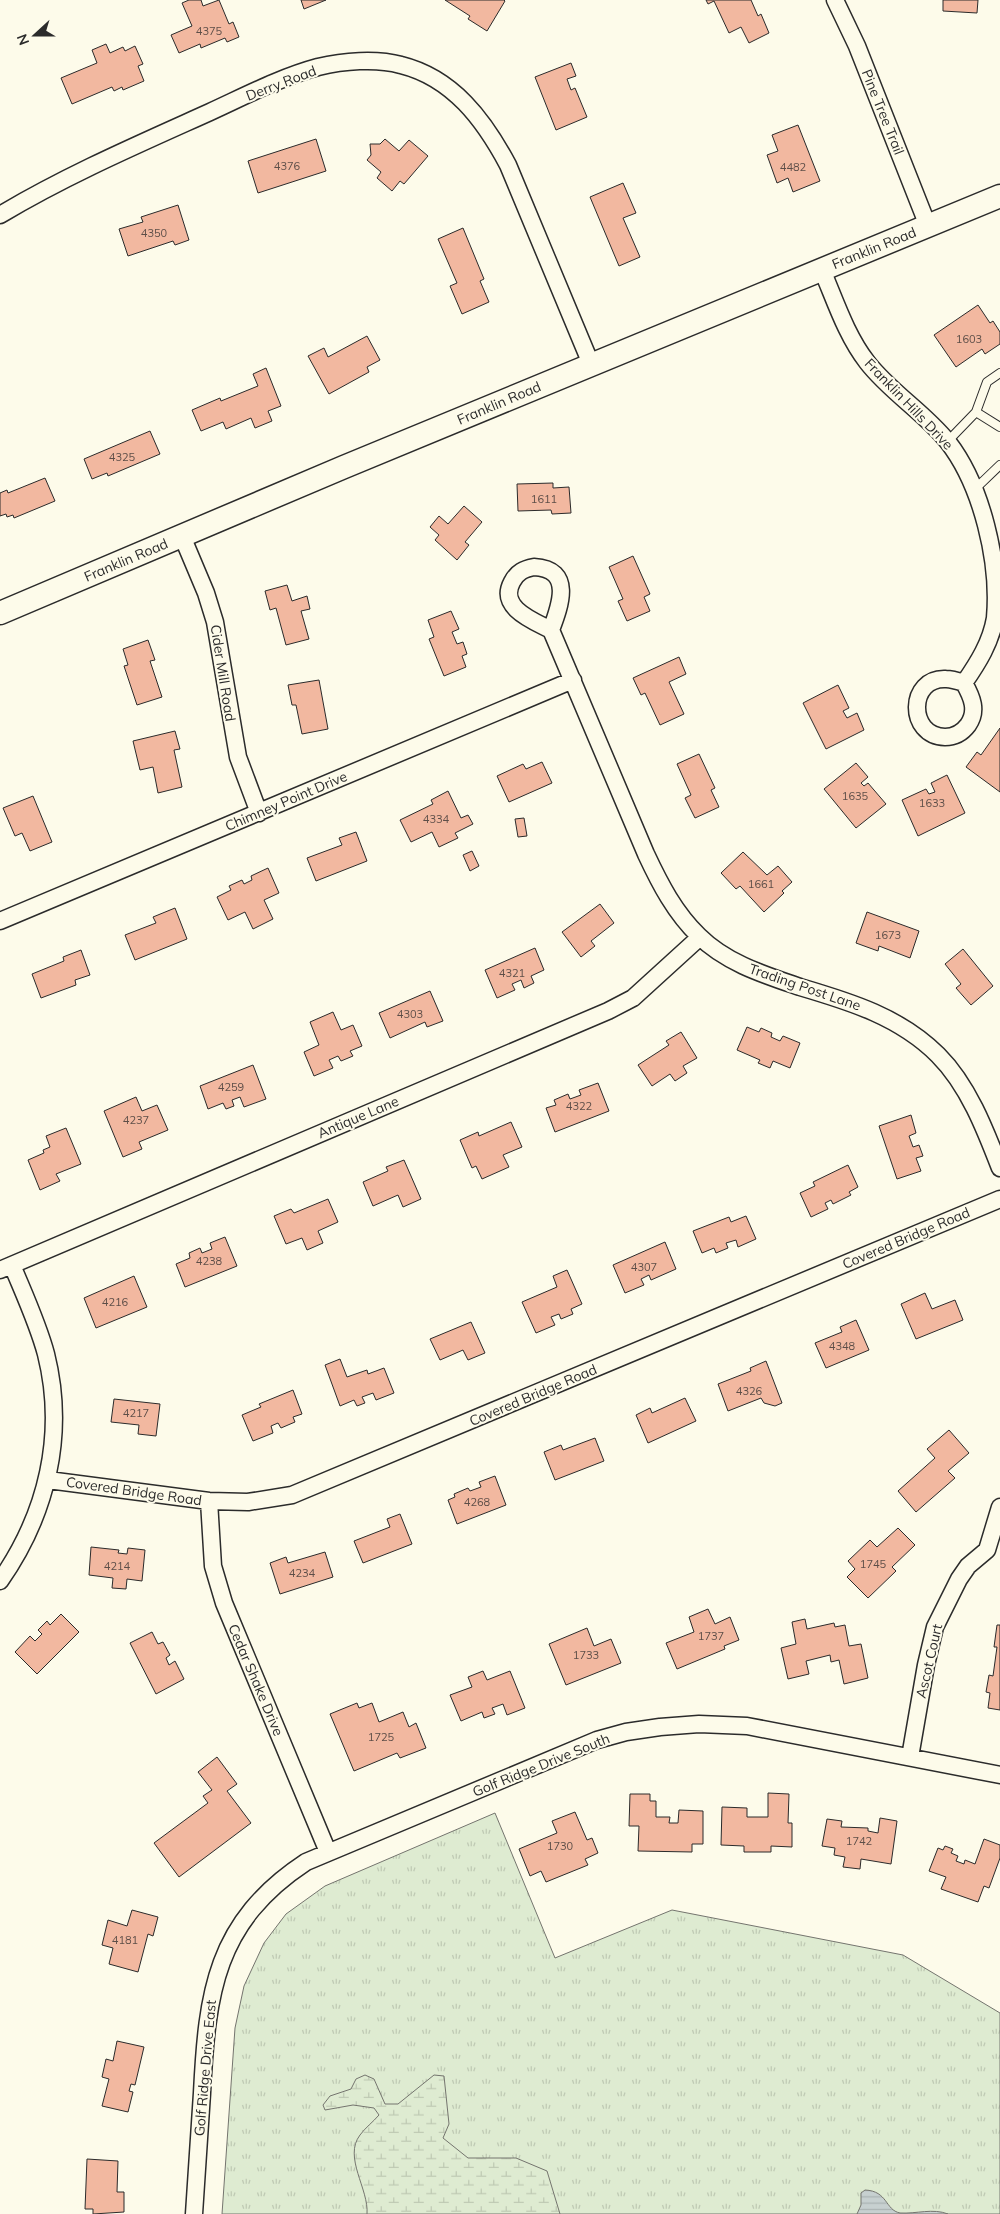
<svg xmlns="http://www.w3.org/2000/svg" width="1000" height="2214" viewBox="0 0 1000 2214" font-family="Mulish,sans-serif">
<style>
.grass{fill:url(#grass-tufts);stroke:#74746e}
.wetland{fill:url(#wetland-marsh);stroke:#74746e}
.water{fill:url(#water-rules);stroke:#74746e}
.building{fill:#f2b8a0;stroke:#2b2b2b}
.lines{fill:none;stroke-linecap:round;stroke-linejoin:round}
.lane-casing{stroke:#2b2b2b;stroke-width:10}
.street-casing{stroke:#2b2b2b;stroke-width:19}
.secondary-casing{stroke:#2b2b2b;stroke-width:25}
.lane{stroke:#fdfbea;stroke-width:8}
.street{stroke:#fdfbea;stroke-width:16}
.secondary{stroke:#fdfbea;stroke-width:22}
.labels{text-anchor:middle;dominant-baseline:central;stroke-width:4;stroke-linejoin:round;paint-order:stroke}
.number-label{font-size:11px;fill:#5d4e48}
.street-label{font-size:14px;fill:#2b2b2b;stroke:#fdfbea}
</style>
<defs>
<pattern id="grass-tufts" width="24" height="20" patternUnits="userSpaceOnUse" patternTransform="scale(1.25)"><rect width="24" height="20" fill="#deebd1"/><path d="M3 7l-1-3M5 7V3M7 7l1-3M15 17l-1-3M17 17v-4M19 17l1-3" fill="none" stroke="#bfcab4"/></pattern>
<pattern id="wetland-marsh" width="20" height="14" patternUnits="userSpaceOnUse" patternTransform="scale(1.25)"><rect width="20" height="14" fill="#deebd1"/><path d="M1 5h8M5 5V1M11 12h8M15 12V8" fill="none" stroke="#bfcab4"/></pattern>
<pattern id="water-rules" width="6" height="5" patternUnits="userSpaceOnUse" patternTransform="scale(1.25)"><rect width="6" height="5" fill="#c7d0d0"/><path d="M0 2.5h6" fill="none" stroke="#abb3b3"/></pattern>
</defs>
<rect width="100%" height="100%" fill="#fdfbea"/>
<path class="grass" d="M495,1813L555,1958L672,1910L903,1955L1000,2013V2214H222L235,2028L244,1986L264,1943L286,1914L325,1886Z"/>
<path class="wetland" d="M365,2075L374,2079L385,2104H398L434,2075L444,2076L449,2124L443,2138L468,2158H516L547,2171L560,2214H367C369,2189 343,2157 360,2135C365,2128 373,2122 379,2115L374,2108L353,2105L325,2110L323,2105L330,2096L351,2089L356,2079Z"/>
<path class="water" d="M865,2190C888,2191 885,2210 900,2213C916,2214 933,2208 948,2214H857L861,2205V2193Z"/>
<path class="building" d="M189,0H201L203,6L219,0L229,24L233,22L239,37L227,42L225,38L201,48L200,44L179,53L171,35L192,26L182,3Z
M301,0H326L304,9Z
M445,0H504L505,1L487,31L468,19L470,16Z
M706,0H751L758,16L761,14L769,33L749,43L741,27L729,33L714,1L708,4Z
M943,0H978L977,13L943,11Z
M106,44L110,53L123,47L125,51L135,46L143,64L138,66L144,81L123,90L122,87L114,91L112,87L72,104L61,78L97,63L92,50Z
M571,63L576,76L567,79L571,90L575,88L587,117L556,130L535,77Z
M798,125L820,181L793,192L788,178L777,183L767,155L778,151L772,135Z
M316,139L326,171L258,193L248,161Z
M385,139L399,151L409,140L428,156L404,184L400,181L392,191L377,178L381,172L367,160L371,155L370,144H380Z
M623,183L636,213L623,218L640,257L619,266L590,197Z
M178,205L189,240L175,245L173,241L128,256L119,229L143,222L141,217Z
M463,228L484,279L480,281L489,302L462,314L450,286L457,283L438,239Z
M978,305L990,323L993,321L1000,332V344L985,354L982,349L956,367L934,335Z
M367,336L380,360L367,367L369,372L329,394L308,356L324,348L328,357Z
M266,368L281,406L268,411L272,421L255,428L251,418L226,429L223,422L201,431L192,410L220,398L221,401L258,386L253,374Z
M150,431L160,454L108,476L107,473L92,479L84,459Z
M45,478L55,501L14,518L13,515L7,517L6,514L0,516V493L7,490L8,493Z
M553,483V488L569,487L571,513L552,514L551,510L518,511L517,484Z
M464,506L482,522L465,542L469,545L457,560L435,540L439,535L430,527L439,516L448,524Z
M633,556L650,594L644,597L650,611L627,621L618,601L623,599L609,567Z
M287,585L292,601L307,596L310,609L301,611L309,639L286,645L276,608L270,610L265,591Z
M451,611L459,629L452,632L457,644L463,642L467,654L462,656L466,667L444,676L429,639L434,637L428,620Z
M148,640L155,660L150,661L162,697L137,705L124,666L128,665L123,649Z
M679,657L686,674L669,682L684,714L660,725L645,693L641,695L633,678Z
M319,680L328,729L302,734L296,705H292L288,685Z
M838,685L849,708L843,711L847,718L857,713L864,730L826,749L803,703Z
M1000,728V792L966,767L977,752L981,755Z
M175,731L180,749L174,750L182,787L158,793L153,767L140,770L133,741Z
M699,754L715,788L711,790L719,807L695,818L685,798L691,795L677,764Z
M542,762L552,783L509,802L497,776L523,764L526,769Z
M856,763L868,777L861,783L864,786L868,783L886,804L856,828L824,789Z
M947,775L965,813L918,836L902,800L926,789L929,794L935,792L931,783Z
M448,791L461,818L468,815L473,824L455,833L458,838L439,847L432,832L411,842L400,820L433,804L431,800Z
M33,796L52,842L30,851L22,833L15,836L3,808Z
M524,818L527,836L518,837L515,819Z
M356,832L367,861L316,881L307,858L342,845L339,838Z
M472,851L479,866L470,871L463,855Z
M743,852L767,875L778,866L792,882L782,891L784,893L764,912L740,886L736,889L721,873Z
M268,868L279,893L264,900L273,919L253,929L245,912L228,920L217,897L231,890L229,886L242,880L244,884L252,880L251,876Z
M600,904L614,923L591,941L595,946L581,957L562,932Z
M175,908L187,939L135,960L125,935L156,923L153,917Z
M867,912L919,931L910,958L879,946L878,951L856,943Z
M535,948L544,970L531,976L534,983L524,988L521,980L512,984L515,990L497,998L485,970Z
M963,949L993,986L971,1005L956,988L961,984L945,964Z
M81,950L90,975L75,980L76,985L41,998L32,974L64,961L63,957Z
M430,991L443,1021L427,1027L425,1022L390,1038L379,1013Z
M333,1012L341,1030L353,1025L362,1046L350,1051L353,1056L341,1061L338,1056L329,1060L333,1068L314,1076L304,1052L319,1045L310,1022Z
M747,1027L759,1032L761,1028L772,1033L771,1037L780,1041L783,1036L800,1043L790,1068L773,1061L770,1068L758,1063L760,1060L737,1050Z
M681,1032L697,1058L683,1066L687,1073L675,1081L670,1074L652,1086L638,1065L669,1045L666,1041Z
M253,1065L266,1099L244,1107L240,1097L232,1100L234,1106L226,1109L223,1103L208,1109L200,1086Z
M598,1083L609,1111L555,1132L546,1108L556,1105L554,1100L568,1094L570,1099L581,1095L579,1090Z
M136,1097L142,1111L157,1105L168,1130L139,1142L142,1149L123,1157L104,1111Z
M911,1115L916,1133L909,1136L913,1147L919,1145L923,1156L916,1158L921,1171L897,1179L879,1126Z
M511,1122L522,1147L503,1155L509,1167L482,1179L476,1166L472,1168L460,1140L478,1132L479,1136Z
M66,1128L81,1164L56,1174L60,1181L40,1190L28,1160L44,1153L43,1150L50,1147L46,1136Z
M404,1160L421,1199L403,1207L398,1195L373,1206L363,1182L388,1171L386,1167Z
M848,1165L858,1187L849,1192L851,1195L833,1204L831,1200L825,1203L828,1209L811,1217L800,1193L815,1186L813,1182Z
M328,1199L338,1222L318,1231L323,1243L307,1250L302,1238L286,1244L274,1216L291,1209L294,1213Z
M746,1216L756,1239L738,1247L736,1240L726,1243L728,1248L716,1253L714,1248L702,1253L693,1231L729,1217L731,1222Z
M225,1237L237,1266L185,1287L176,1264L190,1258L189,1253L200,1248L202,1253L212,1249L210,1243Z
M665,1242L676,1269L651,1280L649,1275L641,1279L644,1285L625,1293L613,1265Z
M567,1270L582,1304L571,1309L573,1314L561,1319L559,1314L551,1317L555,1325L536,1333L522,1302L557,1287L553,1276Z
M134,1276L147,1307L96,1328L84,1298Z
M925,1293L932,1309L955,1300L963,1320L916,1339L901,1304Z
M856,1320L869,1350L826,1368L815,1343L842,1332L840,1327Z
M471,1322L485,1353L468,1360L463,1350L440,1360L430,1339Z
M340,1359L347,1377L367,1370L368,1374L384,1368L394,1393L376,1400L373,1393L362,1397L365,1403L357,1406L354,1400L340,1406L325,1365Z
M766,1361L782,1403L775,1406L764,1403L761,1398L728,1411L718,1384L751,1371L750,1368Z
M293,1390L302,1414L293,1417L295,1422L281,1428L278,1423L271,1426L273,1433L253,1441L242,1415L261,1407L259,1404Z
M685,1398L696,1421L648,1443L636,1415L650,1408L652,1413Z
M114,1399L160,1404L156,1436L138,1434L139,1425L111,1422Z
M949,1430L969,1453L948,1471L955,1478L916,1512L898,1491L935,1458L927,1449Z
M595,1438L604,1461L555,1480L544,1452L561,1445L563,1450Z
M495,1476L506,1505L457,1524L448,1500L455,1497L454,1494L468,1488L470,1491L481,1487L479,1482Z
M400,1514L412,1544L363,1563L354,1541L390,1527L387,1519Z
M898,1528L915,1545L892,1567L896,1571L868,1598L847,1577L855,1569L848,1561L870,1540L877,1547Z
M91,1547L119,1550L118,1553L127,1554L128,1548L145,1550L142,1581L127,1579L126,1589L112,1588L113,1578L89,1575Z
M325,1552L333,1577L280,1594L270,1563L286,1557L288,1563Z
M708,1609L715,1624L730,1617L739,1640L724,1646L725,1649L677,1669L666,1643L694,1632L689,1617Z
M61,1614L79,1632L37,1674L15,1652L30,1636L35,1641L42,1634L38,1630L47,1621L50,1625Z
M805,1619L807,1629L834,1623L835,1627L845,1625L849,1646L861,1644L868,1678L844,1684L839,1660L831,1662L830,1655L806,1661L809,1674L788,1679L781,1648L796,1644L792,1622Z
M997,1625H1000V1710L988,1708L990,1693L986,1692L989,1675L993,1676L997,1647H994Z
M587,1628L594,1646L611,1639L621,1663L566,1685L549,1644Z
M152,1632L158,1644L163,1642L170,1655L166,1658L169,1665L175,1661L184,1679L156,1694L130,1643Z
M483,1671L487,1680L510,1671L525,1708L507,1715L503,1704L492,1708L495,1714L484,1718L482,1712L461,1721L450,1695L472,1687L468,1677Z
M357,1703L359,1708L372,1703L379,1722L403,1712L409,1727L416,1723L426,1748L400,1758L397,1753L354,1771L330,1714Z
M217,1757L237,1784L227,1791L251,1823L179,1877L154,1843L208,1803L203,1796L212,1790L198,1772Z
M768,1793L789,1794L788,1823H792V1847L771,1846V1852H744V1846L721,1845L722,1807L747,1808V1817H768Z
M630,1794H650V1801H656V1817H670L669,1823H678L679,1810L703,1811V1844H692V1852L638,1851L639,1826H629Z
M575,1812L587,1840L592,1838L598,1853L585,1859L588,1865L546,1882L541,1871L530,1876L519,1849L557,1833L552,1821Z
M880,1818L897,1821L891,1864L861,1859L860,1869L843,1867L845,1857L834,1855L835,1848L822,1846L827,1819L842,1821L841,1827L868,1828V1831L878,1833Z
M984,1839L1000,1845V1858L989,1888L984,1886L978,1902L941,1889L946,1877L929,1871L938,1848L943,1850L945,1846L953,1849L951,1853L958,1856L956,1861L964,1864L965,1860L975,1864Z
M132,1910L158,1917L153,1936L148,1934L138,1972L109,1964L113,1948L102,1945L108,1920L127,1926Z
M117,2041L144,2047L135,2085L131,2084L129,2091L133,2092L128,2112L102,2106L109,2079L102,2077L106,2059L113,2061Z
M87,2159L118,2161L117,2192H124V2212L93,2214V2209H85Z"/>
<g class="lines">
<defs>
<path id="lane" d="M976,412L1000,427
M947,442L976,412L987,382L1000,373
M975,489L1000,465"/>
<path id="street" d="M835,0L857,46L928,226
M0,215C67,175 139,144 210,112C245,96 281,77 318,67C343,61 376,58 401,65C453,78 484,120 508,165L591,364
M822,270C835,300 846,335 867,362C890,392 924,412 948,442C982,486 1000,562 995,618C991,642 978,663 964,683C958,681 952,679 946,679C908,677 907,736 945,737C954,737 962,733 968,725C978,711 972,697 964,683
M182,536L206,593L215,622L238,757L259,813
M534,567C574,569 560,606 551,630C534,621 498,608 512,582C517,572 524,569 534,567Z
M551,630L646,854C660,884 675,913 699,936C726,963 765,975 800,987C851,1002 900,1017 938,1055C968,1085 985,1129 1000,1168
M0,921L573,680
M0,1270L608,1011L633,998L700,937
M48,1480L209,1501L248,1502L292,1495L1000,1199
M209,1501L213,1566L224,1603L328,1852
M0,1581C47,1514 66,1434 46,1354C38,1324 24,1294 12,1265
M910,1757L926,1665L935,1627L959,1579L968,1566L987,1550L1000,1507
M194,2214C197,2174 199,2133 202,2093C207,1993 215,1922 306,1862L597,1740L626,1732L660,1727L699,1724L747,1726L1000,1775"/>
<path id="secondary" d="M0,613L344,467L1000,196"/>
</defs>
<use href="#lane" class="lane-casing"/>
<use href="#street" class="street-casing"/>
<use href="#secondary" class="secondary-casing"/>
<use href="#lane" class="lane"/>
<use href="#street" class="street"/>
<use href="#secondary" class="secondary"/>
</g>
<g class="labels">
<g class="number-label">
<text x="209" y="31">4375</text>
<text x="287" y="166">4376</text>
<text x="793" y="167">4482</text>
<text x="154" y="233">4350</text>
<text x="969" y="339">1603</text>
<text x="122" y="457">4325</text>
<text x="544" y="499">1611</text>
<text x="855" y="796">1635</text>
<text x="932" y="803">1633</text>
<text x="436" y="819">4334</text>
<text x="761" y="884">1661</text>
<text x="888" y="935">1673</text>
<text x="512" y="973">4321</text>
<text x="410" y="1014">4303</text>
<text x="231" y="1087">4259</text>
<text x="579" y="1106">4322</text>
<text x="136" y="1120">4237</text>
<text x="209" y="1261">4238</text>
<text x="644" y="1267">4307</text>
<text x="115" y="1302">4216</text>
<text x="842" y="1346">4348</text>
<text x="749" y="1391">4326</text>
<text x="136" y="1413">4217</text>
<text x="477" y="1502">4268</text>
<text x="873" y="1564">1745</text>
<text x="117" y="1566">4214</text>
<text x="302" y="1573">4234</text>
<text x="711" y="1636">1737</text>
<text x="586" y="1655">1733</text>
<text x="381" y="1737">1725</text>
<text x="859" y="1841">1742</text>
<text x="560" y="1846">1730</text>
<text x="125" y="1940">4181</text>
</g>
<g class="street-label">
<text transform="translate(281 83) rotate(-21)">Derry Road</text>
<text transform="translate(883 112) rotate(68)">Pine Tree Trail</text>
<text transform="translate(874 248) rotate(-22)">Franklin Road</text>
<text transform="translate(499 403) rotate(-23)">Franklin Road</text>
<text transform="translate(909 404) rotate(46)">Franklin Hills Drive</text>
<text transform="translate(126 560) rotate(-23)">Franklin Road</text>
<text transform="translate(223 673) rotate(81)">Cider Mill Road</text>
<text transform="translate(286 801) rotate(-23)">Chimney Point Drive</text>
<text transform="translate(805 987) rotate(19)">Trading Post Lane</text>
<text transform="translate(358 1117) rotate(-23)">Antique Lane</text>
<text transform="translate(906 1238) rotate(-23)">Covered Bridge Road</text>
<text transform="translate(533 1395) rotate(-23)">Covered Bridge Road</text>
<text transform="translate(134 1491) rotate(8)">Covered Bridge Road</text>
<text transform="translate(929 1661) rotate(-77)">Ascot Court</text>
<text transform="translate(256 1680) rotate(67)">Cedar Shake Drive</text>
<text transform="translate(541 1765) rotate(-22)">Golf Ridge Drive South</text>
<text transform="translate(205 2068) rotate(-85)">Golf Ridge Drive East</text>
</g>
</g>
<g transform="translate(35 35) rotate(249)" stroke="#fdfbea" stroke-width="4" paint-order="stroke">
<path d="M0-4L9 19L0 12L-9 19Z" fill="#2b2b2b"/>
<text y="-8" font-size="14" font-weight="bold" text-anchor="middle" fill="#2b2b2b">N</text>
</g>
</svg>
